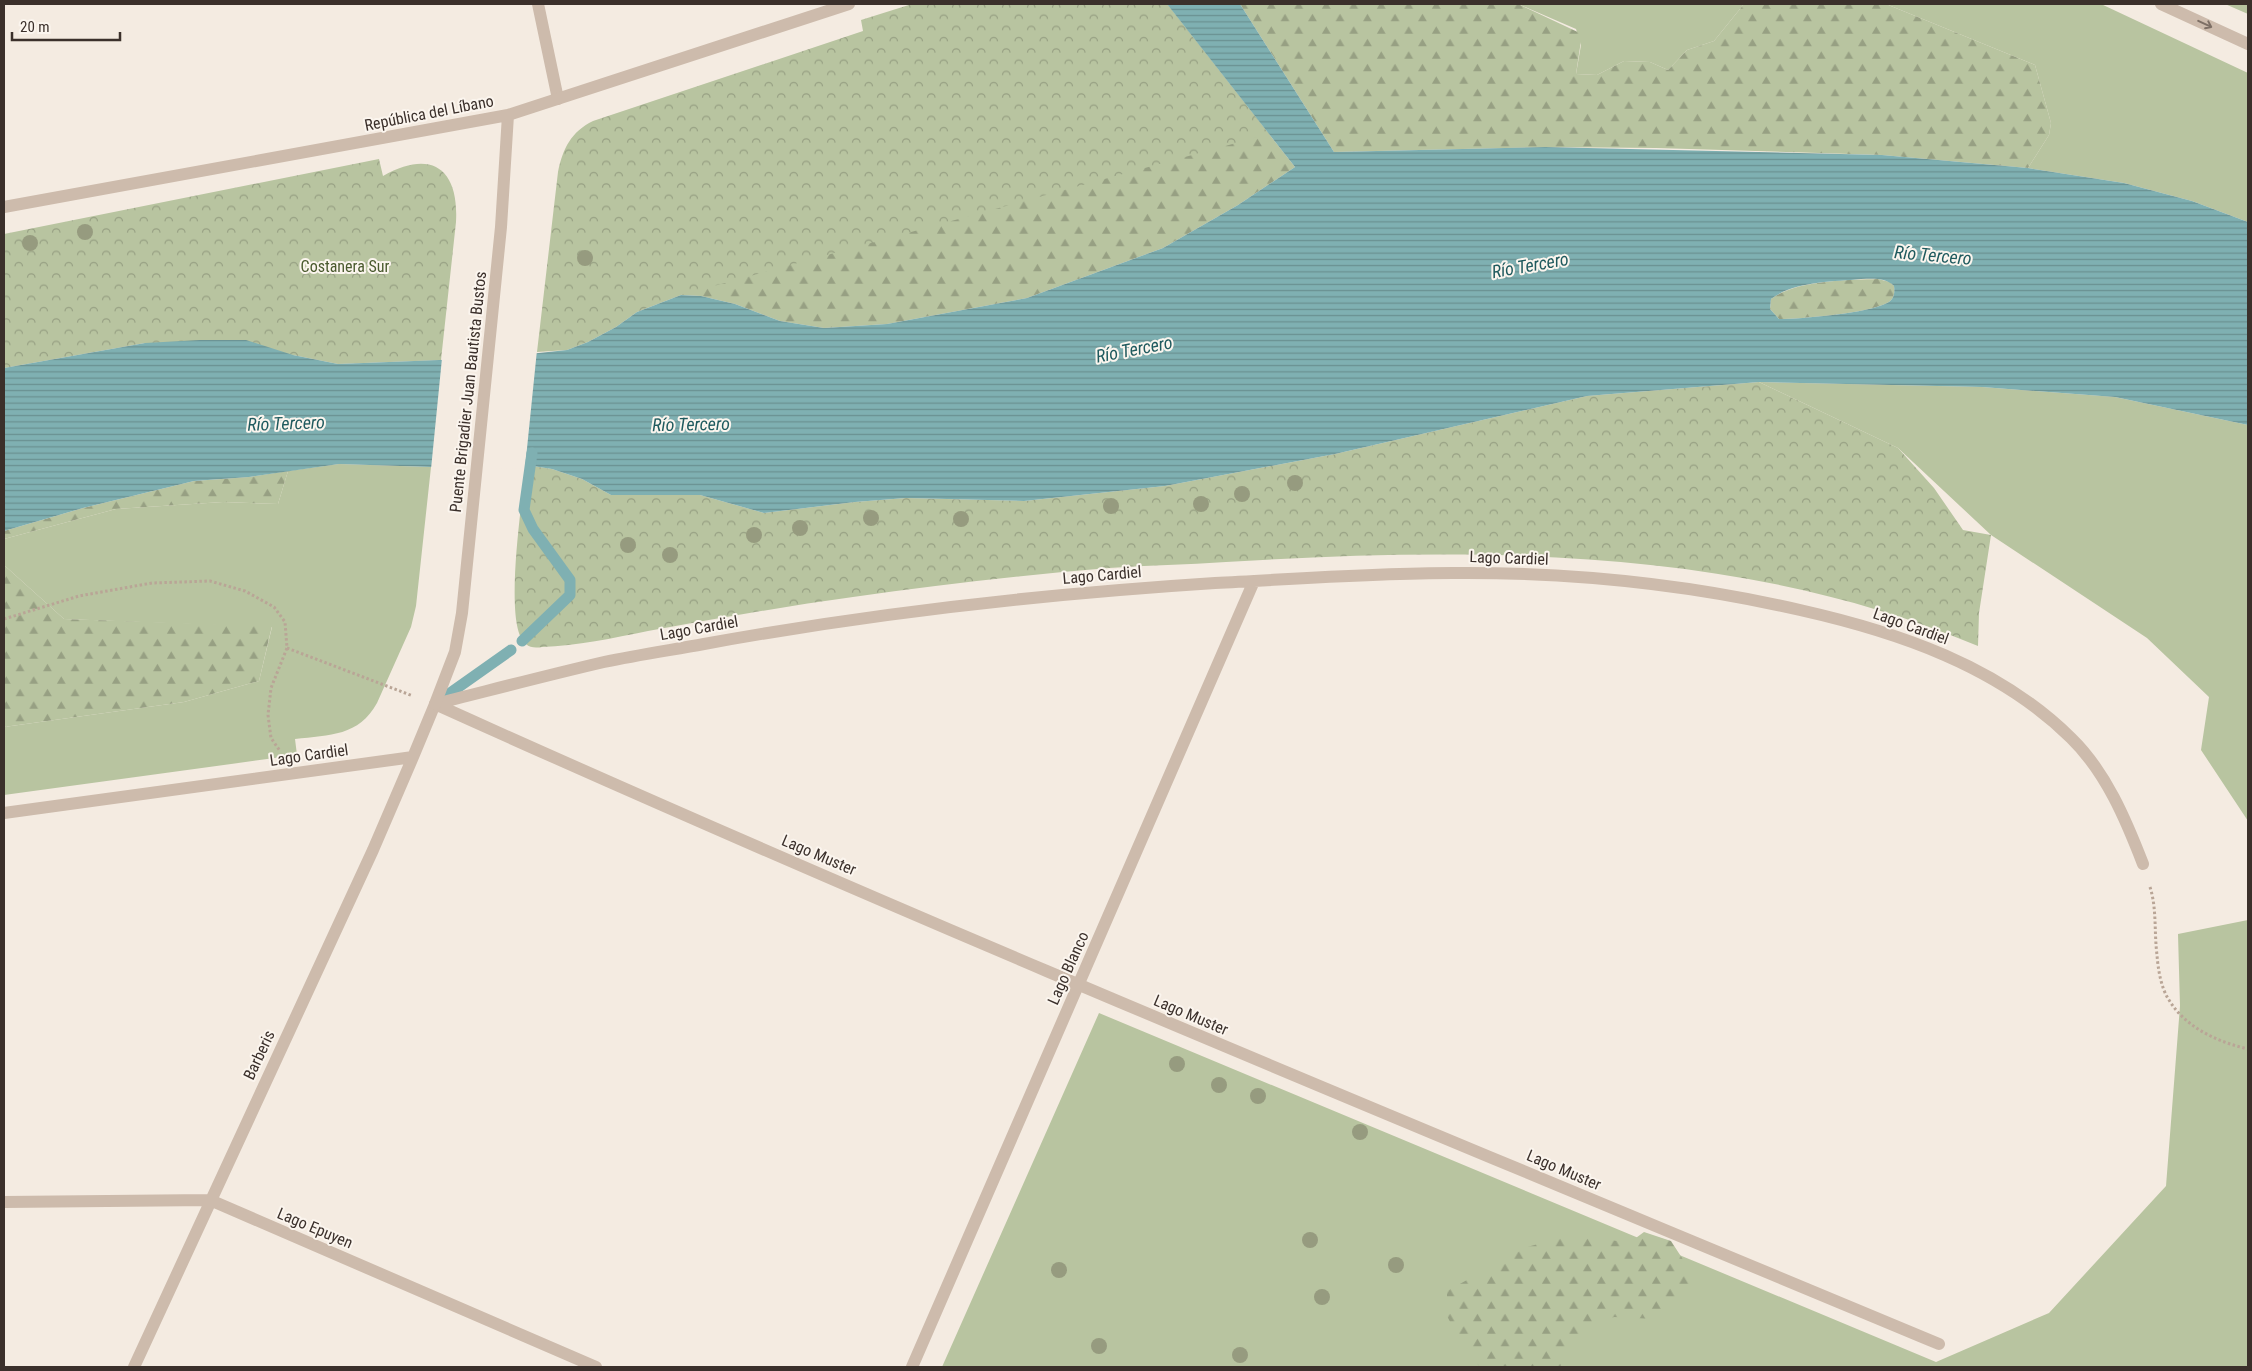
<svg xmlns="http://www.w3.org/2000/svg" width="2252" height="1371" viewBox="0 0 2252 1371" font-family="'Roboto Condensed',sans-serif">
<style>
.grass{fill:#b8c4a0}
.forest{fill:url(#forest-firs)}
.park{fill:url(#park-crowns)}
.water{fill:url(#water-rules);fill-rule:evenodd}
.pier{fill:#f4ebe1}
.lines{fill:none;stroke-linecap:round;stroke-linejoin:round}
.stream{stroke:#7fb0b2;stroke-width:11}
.path{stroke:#b9a596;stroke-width:3;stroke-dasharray:2.5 2.5;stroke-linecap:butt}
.minor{stroke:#cdbbac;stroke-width:12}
.tertiary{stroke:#cdbbac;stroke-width:12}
.tree{fill:#969b7f}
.oneway{stroke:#7d6f65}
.labels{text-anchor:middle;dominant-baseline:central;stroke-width:4;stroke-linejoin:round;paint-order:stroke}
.street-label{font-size:16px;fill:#3b302b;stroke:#fbf5ee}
.park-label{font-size:16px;fill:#4a5a2e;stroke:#fbf5ee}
.water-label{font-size:18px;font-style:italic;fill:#1f5a5e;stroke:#fbf5ee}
</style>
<defs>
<pattern id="forest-firs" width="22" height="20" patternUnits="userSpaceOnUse" patternTransform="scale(1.25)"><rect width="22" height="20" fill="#b8c4a0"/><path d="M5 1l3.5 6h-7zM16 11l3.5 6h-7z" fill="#97a083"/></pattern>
<pattern id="park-crowns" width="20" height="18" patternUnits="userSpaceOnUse" patternTransform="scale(1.25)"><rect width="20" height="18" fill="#b8c4a0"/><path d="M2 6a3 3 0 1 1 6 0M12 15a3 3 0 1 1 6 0" fill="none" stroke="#97a083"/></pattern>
<pattern id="water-rules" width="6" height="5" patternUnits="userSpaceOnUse" patternTransform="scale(1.25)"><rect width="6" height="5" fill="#7fb0b2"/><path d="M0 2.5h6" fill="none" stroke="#699091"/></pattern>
</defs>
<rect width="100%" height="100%" fill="#f4ebe1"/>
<path class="grass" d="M1518,4H1744L1714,41L1687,50L1668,70L1650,62L1624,61L1597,75L1576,74L1581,45L1576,29Z
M1886,4H2101L2248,73V222L2192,201L2124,183L2028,168L2049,135L2051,123L2035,65Z
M2225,4H2248V14Z
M1759,382L1982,387L2115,397L2248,425V821L2201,750L2209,697L2147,638L1991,535L1898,448Z
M339,464L431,467L416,606L411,627L377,703C359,736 330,735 295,739L297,755L4,795V727L184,702L259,681L272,627L64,619L4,565V539L116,509L223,502L278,504L288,471Z
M2248,920V1367H942L1099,1013L1936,1362L2049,1313L2166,1186L2180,1006L2178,934Z"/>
<path class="forest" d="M1167,4L1295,167L1238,205L1163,248L1027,298L887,324L824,328L780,321L735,304L701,296L681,295Z
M1240,4H1518L1582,34L1576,74L1597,75L1624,61L1650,62L1668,70L1687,50L1714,41L1744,4H1886L2035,65L2051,123L2049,135L2028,168L1882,155L1656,148L1545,147L1334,152Z
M1878,279L1890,282L1894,286C1895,293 1894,300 1887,303C1869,313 1801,319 1779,319L1770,309L1771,299C1796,280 1848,280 1878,279Z
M288,471L278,504L223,502L116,509L4,539V531L83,508L194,481L249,477Z
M4,565L64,619L272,626L259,681L184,702L4,727Z
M1644,1232L1671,1241L1693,1275L1680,1304L1655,1319L1614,1317L1585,1329L1560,1367H1480L1463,1346L1447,1316V1291L1527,1247L1575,1234L1629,1243Z"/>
<path class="park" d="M912,4H1167L1269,134L681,295L637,312L616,327L588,342L567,350L537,352L558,172C563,148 571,132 593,121L863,31L861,20Z
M379,159L383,176C431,149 459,168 456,222L441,360L338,364L293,355L145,343L4,368V234Z
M1759,382L1898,448L1934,488L1963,530L1991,535L1979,613L1978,646C1742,546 1477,547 1226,562C1187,565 1148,565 1109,568C1024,575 938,585 853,597C785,606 716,619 648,631C613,638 577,646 542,647C536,648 530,648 526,644C502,628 523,495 526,465L552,469L582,479L611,495H700L764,513L855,502L906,498L1024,501L1165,486L1335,454L1587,396Z"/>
<path class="water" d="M1167,4H1240L1334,152L1545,147L1882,155L2028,168L2124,183L2192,201L2248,222V425L2115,397L1982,387L1759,382L1587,396L1335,454L1165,486L1024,501L906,498L855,502L764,513L700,495H611L582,479L552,469L526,465L431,467L339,464L249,477L194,481L83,508L4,531V368L145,343L200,340H246L293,355L338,364L490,358L567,350L588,342L616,327L637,312L681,295L701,296L735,304L780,321L824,328L887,324L1027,298L1163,248L1238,205L1295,167ZM1861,279C1872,279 1885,277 1894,286C1895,293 1894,300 1887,303C1869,313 1801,319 1779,319L1770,309L1771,299C1795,281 1832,282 1861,279Z"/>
<path class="pier" d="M537,350L525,468L431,469L442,358L490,356Z"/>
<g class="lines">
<path class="stream" d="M522,641L570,595V580L533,529L524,510L532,453
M436,703L511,650"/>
<path class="path" d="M4,619L79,596L152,583L210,581L245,591L274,607L285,622L287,648L271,688L268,715L271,738L280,751
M287,648L413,696
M2150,887C2157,909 2154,932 2157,955C2158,969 2161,988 2169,1000C2186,1028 2218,1042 2248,1049"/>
<path class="minor" d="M538,4L558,99
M435,704C931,928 1436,1134 1939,1344
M4,813L413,757L435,704C491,690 548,675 604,662C637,655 671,650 704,644C873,613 1043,594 1215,583C1294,579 1374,573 1453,573C1570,572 1687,584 1800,610C1898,632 1998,666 2071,738C2106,772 2126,820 2143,864
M4,1202L210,1200L596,1367
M134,1367L373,850L413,757
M912,1367L1254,581"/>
<path class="tertiary" d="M2161,4L2248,44
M4,207L508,115L849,4
M435,704L455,652L462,613L501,227L508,115"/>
</g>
<g class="tree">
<circle cx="85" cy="232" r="8"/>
<circle cx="30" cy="243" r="8"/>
<circle cx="585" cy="258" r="8"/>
<circle cx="1295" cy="483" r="8"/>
<circle cx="1242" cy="494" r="8"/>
<circle cx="1201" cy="504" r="8"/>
<circle cx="1111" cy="506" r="8"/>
<circle cx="871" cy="518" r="8"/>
<circle cx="961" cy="519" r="8"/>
<circle cx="800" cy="528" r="8"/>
<circle cx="754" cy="535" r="8"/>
<circle cx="628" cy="545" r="8"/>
<circle cx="670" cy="555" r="8"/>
<circle cx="1177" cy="1064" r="8"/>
<circle cx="1219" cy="1085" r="8"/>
<circle cx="1258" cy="1096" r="8"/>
<circle cx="1360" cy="1132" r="8"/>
<circle cx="1310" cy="1240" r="8"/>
<circle cx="1396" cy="1265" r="8"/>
<circle cx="1059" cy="1270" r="8"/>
<circle cx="1322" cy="1297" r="8"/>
<circle cx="1099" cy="1346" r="8"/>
<circle cx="1240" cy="1355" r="8"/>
</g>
<defs><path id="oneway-shaft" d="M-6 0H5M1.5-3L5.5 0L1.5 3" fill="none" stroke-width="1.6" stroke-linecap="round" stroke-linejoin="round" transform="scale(1.25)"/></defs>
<use class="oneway" href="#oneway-shaft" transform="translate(2205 24) rotate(25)"/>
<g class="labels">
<g class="street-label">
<text transform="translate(429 113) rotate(-11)">República del Líbano</text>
<text transform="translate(468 392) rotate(-84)">Puente Brigadier Juan Bautista Bustos</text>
<text transform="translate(1509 558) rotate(2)">Lago Cardiel</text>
<text transform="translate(1102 575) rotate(-5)">Lago Cardiel</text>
<text transform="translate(1911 626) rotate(20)">Lago Cardiel</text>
<text transform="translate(699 628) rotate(-10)">Lago Cardiel</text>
<text transform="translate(309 755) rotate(-8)">Lago Cardiel</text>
<text transform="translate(819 855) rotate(23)">Lago Muster</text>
<text transform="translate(1068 968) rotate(-66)">Lago Blanco</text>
<text transform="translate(1191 1015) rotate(23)">Lago Muster</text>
<text transform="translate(259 1055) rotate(-65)">Barberis</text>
<text transform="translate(1564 1170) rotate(23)">Lago Muster</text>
<text transform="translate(315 1228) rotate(23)">Lago Epuyen</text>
</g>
<g class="park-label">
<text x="345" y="266">Costanera Sur</text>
</g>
<g class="water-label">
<text transform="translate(1933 255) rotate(5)">Río Tercero</text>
<text transform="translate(1530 265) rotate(-10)">Río Tercero</text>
<text transform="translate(1134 349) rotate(-11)">Río Tercero</text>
<text transform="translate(286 423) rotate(-2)">Río Tercero</text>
<text transform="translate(691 424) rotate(-1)">Río Tercero</text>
</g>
</g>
<rect width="2252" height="1371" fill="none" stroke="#3b302b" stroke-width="10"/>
<path d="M12 32v8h108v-8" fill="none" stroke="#3b302b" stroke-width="2.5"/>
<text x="20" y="32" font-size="15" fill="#3b302b" stroke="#fbf5ee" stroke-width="4" paint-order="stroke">20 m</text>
</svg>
